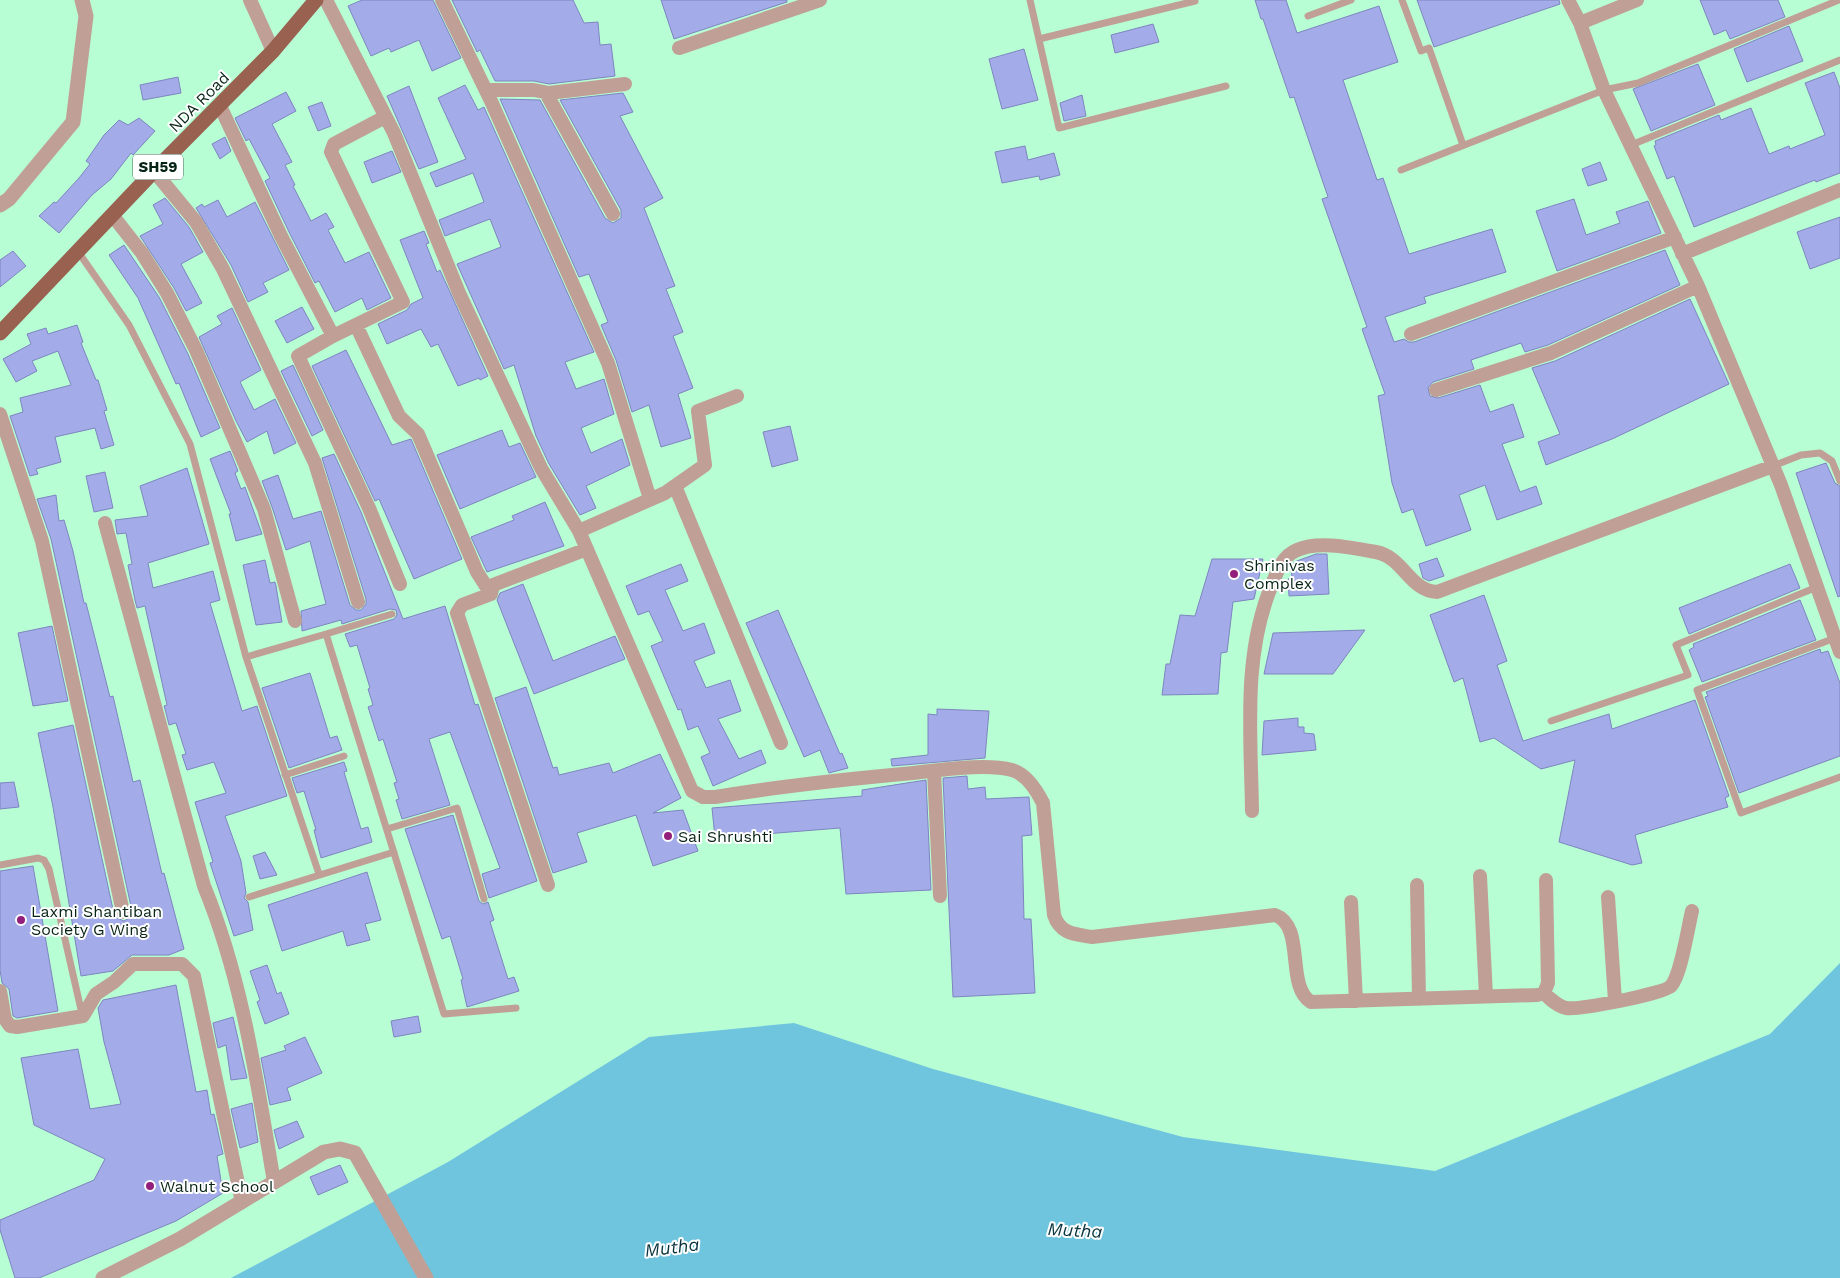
<svg xmlns="http://www.w3.org/2000/svg" width="1840" height="1278" viewBox="0 0 1840 1278" font-family="'Work Sans',sans-serif">
<style>
.water{fill:#70c5de}
.building{fill:#a3abe9;stroke:#7e85bf}
.lines{fill:none;stroke-linecap:round;stroke-linejoin:round}
.service{stroke:#c0a096;stroke-width:7}
.minor{stroke:#c0a096;stroke-width:14}
.tertiary{stroke:#c0a096;stroke-width:15}
.primary{stroke:#986150;stroke-width:15}
.poi-dot{fill:#941e7c;stroke:#fff;stroke-width:2}
.labels{text-anchor:middle;dominant-baseline:central;stroke-width:4;stroke-linejoin:round;paint-order:stroke}
.shield{fill:#fff;stroke:#51655b;stroke-width:1}
.shield-label{font-size:15px;font-weight:bold;fill:#072315}
.street-label{font-size:16px;fill:#072315;stroke:#fff}
.poi-label{font-size:16px;fill:#072315;stroke:#fff;text-anchor:start}
.water-label{font-size:18px;font-style:italic;fill:#09333e;stroke:#fff}
</style>
<rect width="100%" height="100%" fill="#b8fed5"/>
<path class="water" d="M1840,963V1278H231L448,1162L649,1037L794,1023L933,1069L1183,1137L1435,1171L1770,1034Z"/>
<path class="building" d="M362,0H433L461,58L432,71L419,40L391,52L389,48L371,56L348,6Z
M452,0H573L584,23L598,22L600,45L611,44L615,76L549,84L534,81H495L480,50L477,52Z
M661,0H787V2L674,39Z
M1255,0H1286L1297,33L1379,6L1398,62L1343,80L1377,180L1383,178L1409,254L1492,229L1506,272L1424,297L1426,303L1385,317L1394,342L1404,339L1409,342H1414L1665,250L1680,285L1548,345L1525,352L1521,343L1471,360L1474,369L1433,382L1428,388L1430,396L1438,398L1480,385L1490,412L1513,404L1524,437L1502,444L1520,492L1536,486L1542,504L1497,520L1485,485L1459,495L1471,530L1426,546L1413,509L1402,513L1392,483L1378,396L1385,394L1362,329L1367,327L1322,199L1328,197L1294,97L1290,98L1263,19H1261Z
M1417,0H1559L1560,4L1434,47Z
M1700,0H1778L1785,17L1730,39L1726,30L1714,35Z
M1153,24L1159,42L1115,53L1111,35Z
M1789,26L1803,61L1747,82L1734,49Z
M1024,49L1038,100L1002,109L989,59Z
M1698,64L1715,105L1651,131L1633,89Z
M1834,72L1840,88V173L1816,182L1815,180L1694,227L1674,176L1667,179L1654,146L1656,145L1655,141L1719,115L1721,120L1751,108L1769,154L1789,146L1790,149L1825,135L1805,83Z
M178,77L181,93L143,100L140,85Z
M465,85L478,110L484,107L594,352L565,362L576,389L604,379L614,414L581,428L591,453L622,439L630,465L586,486L596,508L580,515L549,464L536,436L514,365L504,369L457,264L501,247L490,219L445,236L439,220L484,202L473,173L436,187L430,173L466,159L438,98Z
M409,86L438,162L419,169L387,96Z
M286,92L296,111L272,124L292,162L285,165L295,185L293,186L311,221L326,213L334,227L328,230L345,263L369,252L391,298L367,310L362,298L335,312L319,281L315,283L289,232L265,181L270,178L249,139L246,141L235,118Z
M623,93L633,112L620,116L663,198L644,208L675,286L666,289L683,332L673,336L693,388L678,394L691,438L661,447L649,405L632,412L616,360L601,325L608,322L589,274L579,277L500,99L540,100L605,218L613,223L621,218V210L560,100Z
M1082,95L1086,116L1064,121L1060,103Z
M322,102L331,126L318,131L308,107Z
M139,118L155,131L133,155L131,153L111,179L92,195L59,233L39,216L54,202L56,203L79,178L90,164L86,161L104,135L119,120L128,125Z
M225,137L231,151L220,159L212,144Z
M1025,146L1028,160L1054,153L1060,175L1040,180L1039,176L1002,183L995,152Z
M392,151L401,172L372,183L364,162Z
M1600,162L1607,180L1588,186L1582,169Z
M165,198L189,227L203,252L181,264L202,303L186,311L174,288L140,236L163,224L153,205Z
M1574,199L1586,235L1620,223L1616,212L1648,201L1661,233L1557,271L1536,211Z
M218,200L227,217L255,202L289,270L263,283L268,292L248,302L231,265L196,208L202,204L204,207Z
M1840,217V258L1810,269L1797,232Z
M424,231L429,243L426,244L437,272L440,270L488,376L480,380L479,378L458,386L438,344L431,347L421,329L387,344L378,324L407,310L411,304L423,298L400,240Z
M124,245L159,297L188,354L220,428L201,437L179,383L176,384L138,298L109,255Z
M13,251L26,266L0,287V260Z
M1690,299L1729,384L1612,439L1546,465L1538,442L1560,434L1532,368L1555,361Z
M302,307L314,329L287,343L275,321Z
M232,308L261,370L240,382L254,410L275,399L296,443L274,454L267,431L247,442L236,421L199,337L222,324L217,316Z
M77,325L83,342L81,343L96,380H98L107,410L104,411L114,445L101,449L95,428L55,437L61,462L36,469L38,474L30,476L10,416L23,412L20,398L71,385L58,351L32,361L37,371L16,382L3,359L31,344L27,334L46,328L48,334Z
M346,350L392,445L411,439L462,559L414,579L379,499L375,501L312,366Z
M293,365L323,430L312,436L281,371Z
M790,426L798,460L772,467L763,432Z
M502,430L509,447L520,443L536,477L460,509L437,455Z
M230,451L238,471L235,473L241,489L245,487L262,534L236,541L229,514H231L210,459Z
M334,454L361,512L403,619L445,606L475,705L478,704L537,881L489,898L482,874L500,868L450,732L429,739L450,805L402,819L396,800L399,799L394,783L397,782L383,739L379,741L368,707L373,705L368,689L370,688L357,645L350,647L345,634L394,619L397,615L396,610L390,609L342,624L341,620L302,631L301,611L326,604L310,541L286,550L272,507L262,481L278,475L293,519L321,511L350,605L356,610H361L366,604V599L322,458Z
M1826,463L1835,483L1840,486V596L1838,597L1796,473Z
M187,468L209,544L148,563L153,588L213,571L220,600L210,603L242,711L257,706L287,796L225,816L241,861L246,893L244,898L248,902L253,930L234,936L210,863L213,862L195,802L226,793L214,762L187,770L182,755L186,754L176,723L169,725L165,709L164,706L167,705L145,606L137,608L135,600L128,565L132,564L126,533L117,534L115,520L148,516L140,486Z
M105,472L113,508L94,512L86,476Z
M56,495L59,521L64,520L73,551L84,603H86L110,697L113,696L133,782L140,780L162,874L164,873L184,949L169,955H132L113,971L81,976L53,807L38,733L73,725L114,914L117,918L124,921L129,918L132,911L51,539L37,499Z
M545,502L564,546L487,572L471,537L514,520L512,516Z
M1316,554H1327L1329,594L1289,596L1288,579L1292,578L1291,568H1294V562Z
M1437,558L1444,576L1429,581L1423,578L1419,564Z
M1212,559H1263L1254,599L1233,602L1227,652L1221,653L1218,694L1162,695L1166,664H1170L1180,615L1195,616Z
M265,560L270,583L275,582L276,586L282,622L256,625L243,565Z
M681,564L688,581L665,590L683,631L704,623L715,653L694,661L706,688L730,680L741,711L718,719L739,759L761,750L766,763L713,786L701,757L710,753L698,726L688,730L681,709L678,710L651,646L663,641L649,611L638,615L626,586Z
M1790,564L1800,588L1689,634L1679,608Z
M523,584L553,661L615,636L625,659L534,694L497,600L500,593Z
M1484,595L1507,661L1497,665L1523,741L1609,714L1612,729L1695,700L1729,796L1725,798L1728,807L1635,835L1642,863L1632,865L1559,842L1575,760L1541,769L1494,738L1480,742L1463,678L1454,682L1430,615Z
M1800,600L1816,640L1702,682L1689,650L1694,647L1693,644Z
M778,610L840,754L842,753L848,768L829,773L820,750L804,757L746,623Z
M52,626L68,701L33,706L18,633Z
M1365,630L1333,674H1264L1273,633Z
M1820,649L1821,653L1828,651L1840,683V756L1739,793L1705,697L1708,696L1706,692Z
M310,673L330,738L337,736L342,750L289,768L262,688Z
M526,687L553,768L557,767L559,775L609,763L613,773L660,754L681,798L653,813L683,810L698,851L653,866L636,815L577,833L587,862L553,873L495,698Z
M937,709L989,711L985,758L892,766L891,759L928,755V714L937,715Z
M1298,718V727H1304V733L1314,734L1316,750L1262,755L1264,721Z
M344,762L347,771L344,772L361,829L368,827L372,842L321,858L314,830H316L304,791L297,793L292,778Z
M967,776L968,789L985,787L986,799L1029,797L1032,835L1022,836L1024,919H1031L1035,993L953,997L943,778Z
M926,780L931,890L846,894L840,828L715,838L712,808L862,796V790Z
M14,782L19,807L0,809V783Z
M453,815L479,901L483,904L488,902L494,920L490,922L508,979L514,977L519,991L467,1007L461,980L463,979L450,936L442,939L405,829Z
M265,852L277,875L260,879L253,856Z
M33,866L58,1011L17,1018L13,1016L9,989L2,983L0,970V871Z
M367,872L381,920L365,924L370,940L347,946L343,931L282,951L268,905Z
M267,965L277,994L281,992L289,1014L265,1024L257,1002L260,1000L250,971Z
M176,985L196,1092L207,1090L211,1115L214,1114L223,1154L217,1156L223,1193L176,1221L39,1278H15L0,1230V1220L94,1180L105,1159L34,1125L21,1058L78,1049L90,1109L121,1104L104,1042L98,1008L103,1000Z
M418,1016L421,1032L394,1037L391,1021Z
M233,1017L247,1078L231,1080L226,1045L218,1048L213,1023Z
M305,1037L322,1073L287,1088L291,1100L270,1105L261,1058L286,1050L284,1046Z
M252,1103L258,1142L240,1148L231,1109Z
M297,1121L304,1137L279,1149L274,1130Z
M340,1165L348,1182L318,1195L310,1177Z"/>
<g class="lines">
<path class="service" d="M1030,0L1059,128L1226,86
M1402,0L1421,51L1429,48L1463,145
M1308,16L1351,0
M1039,39L1195,1
M1631,145L1840,60
M1401,170L1604,90L1638,83L1839,0
M79,253L129,325L190,444L246,657L319,874
M1773,466L1801,455L1820,453L1832,461L1840,481
M326,634L392,614
M1835,638L1697,690L1741,813L1840,777
M246,657L326,634L444,1014L516,1008
M1551,721L1688,675L1676,645L1817,587
M285,775L344,756
M387,829L457,808L484,899
M0,865L38,858L44,860L49,869L82,1014
M249,897L394,852"/>
<path class="minor" d="M250,0L273,51
M326,0L394,133L459,293L541,468L579,531L665,493L705,465L698,411L737,396
M442,0L491,101L608,363L650,499
M1568,0L1580,23L1604,90L1698,286L1781,485L1840,652
M1580,23L1637,0
M679,48L820,0
M486,90H534L549,93L625,84
M546,93L613,214
M220,106L281,236L333,336
M385,117L334,144L331,152L403,302L333,336L298,356L369,508L400,584
M154,171L196,222L223,269L315,463L358,602
M113,216L142,253L167,293L196,350L264,509L295,621
M1682,254L1840,190
M356,325L399,416L418,434L477,572L491,594
M1411,334L1675,237
M1436,390L1551,353L1698,286
M0,414L42,541L123,912
M675,486L781,743
M105,523L204,886C243,981 257,1082 274,1182
M579,531L692,791L703,797H715C781,786 847,779 913,773C942,770 985,763 1012,770C1026,774 1037,791 1043,803L1054,915C1060,934 1075,934 1092,937L1275,915C1306,926 1285,986 1311,1002L1537,995L1544,993L1548,983L1546,880
M934,771L940,896
M1252,811C1251,734 1242,654 1273,582C1278,569 1283,556 1297,550C1319,540 1353,548 1376,552C1403,557 1410,591 1437,592L1773,466
M1480,876L1486,996
M548,885L457,613L462,605L491,594L493,585L587,549
M1417,885L1419,999
M1608,897L1615,1001
M1351,902L1356,1001
M0,991L5,1019L10,1026L17,1027L83,1016L96,994L114,982L133,964H182L194,976L242,1202
M1544,993C1550,999 1557,1006 1566,1008C1579,1010 1664,994 1671,986C1681,975 1688,927 1692,911"/>
<path class="tertiary" d="M0,205L9,199L73,122L86,16L82,0
M103,1278L180,1239L324,1152L340,1149L355,1153L426,1278"/>
<path class="primary" d="M0,333L154,171L273,51L316,0"/>
</g>
<g class="poi-dot">
<circle cx="1234" cy="574" r="5"/>
<circle cx="668" cy="836" r="5"/>
<circle cx="21" cy="920" r="5"/>
<circle cx="150" cy="1186" r="5"/>
</g>
<g class="labels">
<rect class="shield" x="133" y="154.5" width="50" height="25" rx="4"/>
<g class="shield-label">
<text x="158" y="167">SH59</text>
</g>
<g class="street-label">
<text transform="translate(199 102) rotate(-45)">NDA Road</text>
</g>
<g class="poi-label">
<text x="1244" y="565">Shrinivas<tspan x="1244" dy="18">Complex</tspan></text>
<text x="678" y="836">Sai Shrushti</text>
<text x="31" y="911">Laxmi Shantiban<tspan x="31" dy="18">Society G Wing</tspan></text>
<text x="160" y="1186">Walnut School</text>
</g>
<g class="water-label">
<text transform="translate(1075 1230) rotate(3)">Mutha</text>
<text transform="translate(672 1247) rotate(-7)">Mutha</text>
</g>
</g>
</svg>
